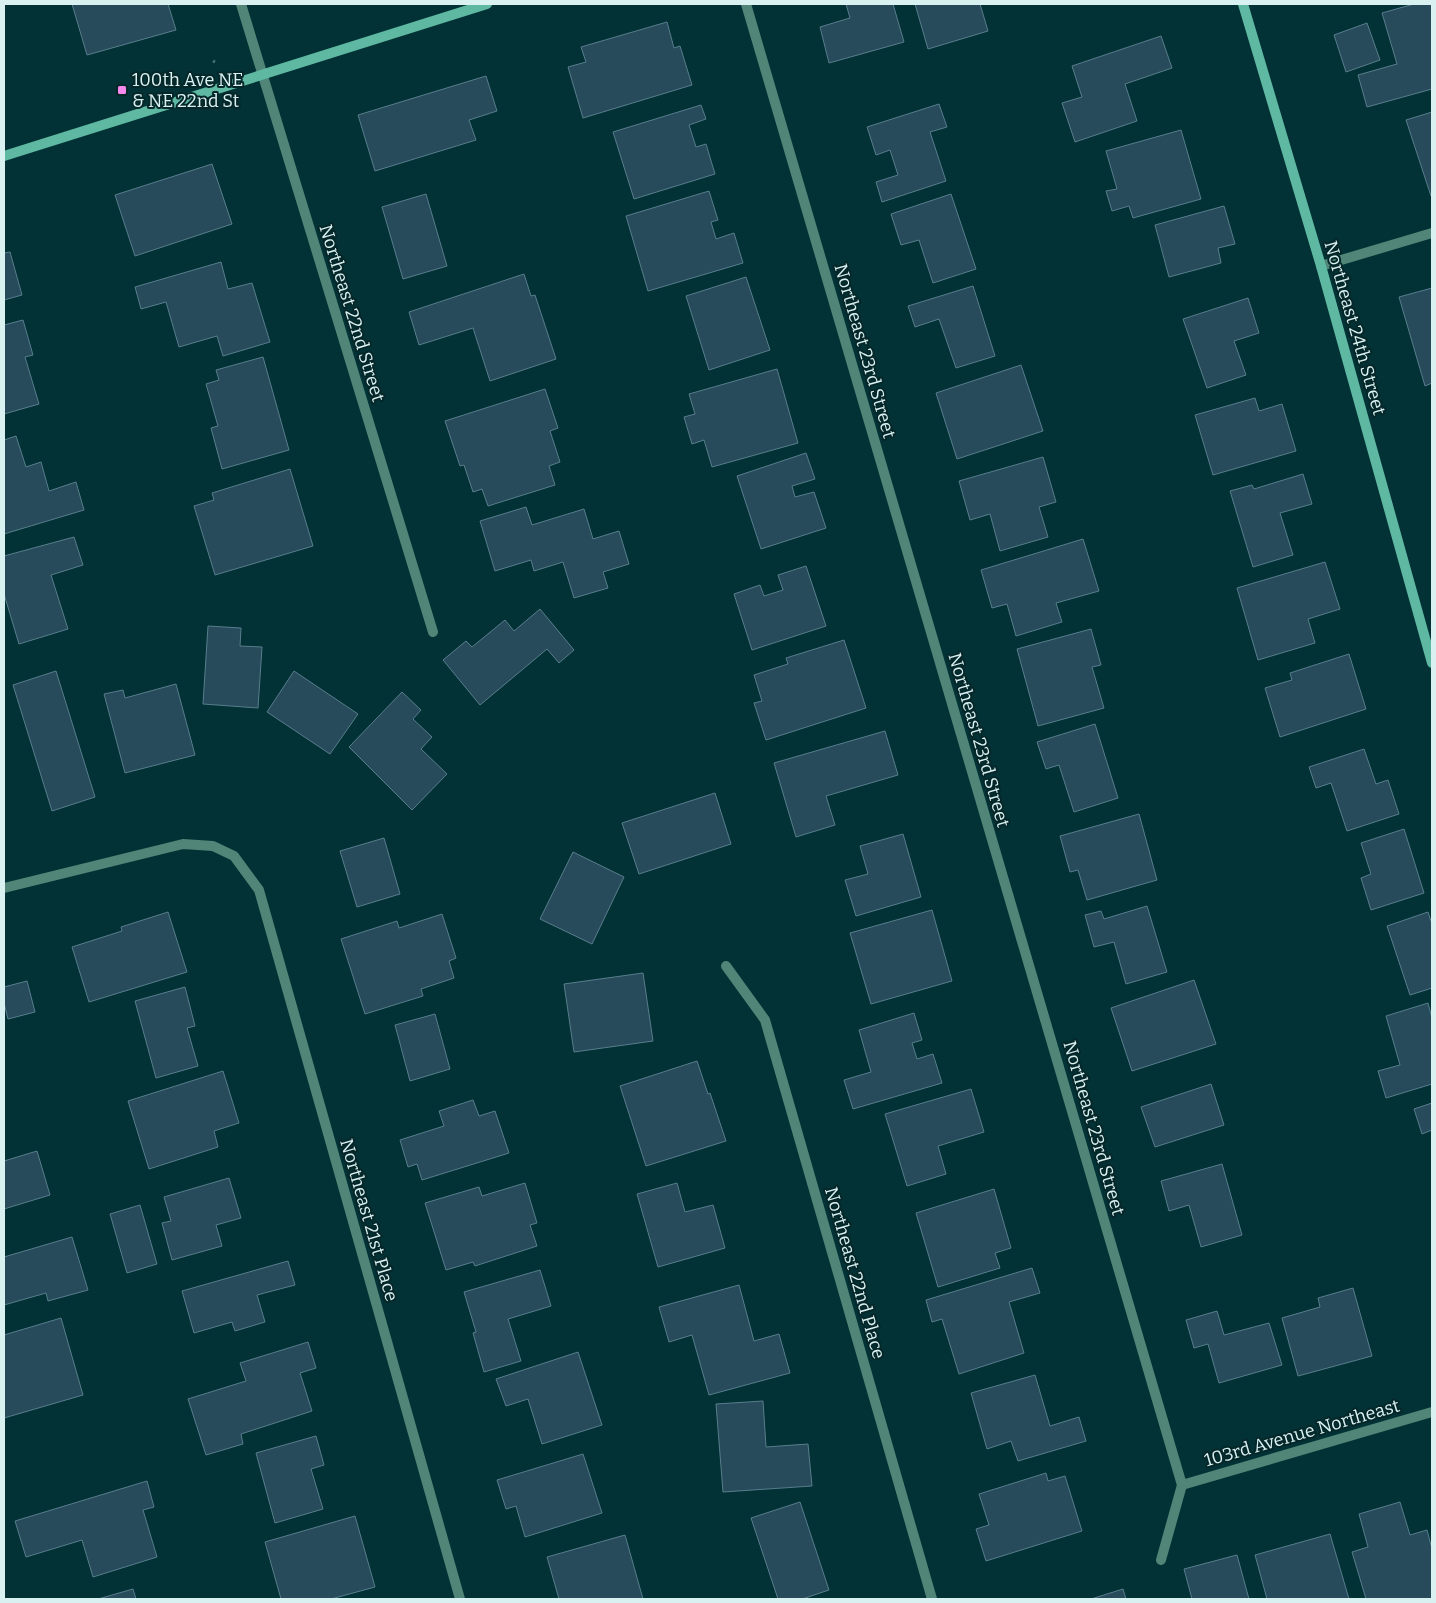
<svg xmlns="http://www.w3.org/2000/svg" width="1436" height="1603" viewBox="0 0 1436 1603" font-family="Bitter,serif">
<style>
.building{fill:#274b5a;stroke:#587d8d}
.lines{fill:none;stroke-linecap:round;stroke-linejoin:round}
.path{stroke:#4b7375;stroke-width:3;stroke-dasharray:2.5 2.5;stroke-linecap:butt}
.lane{stroke:#508577;stroke-width:10}
.street{stroke:#508577;stroke-width:10}
.secondary{stroke:#5fb8a1;stroke-width:10}
.poi-dot{fill:#f788ec;stroke:#052729;stroke-width:2}
.labels{text-anchor:middle;dominant-baseline:central;stroke-width:4;stroke-linejoin:round;paint-order:stroke}
.poi-label{font-size:18px;fill:#daf1f2;stroke:#052729;text-anchor:start}
.street-label{font-size:18px;fill:#daf1f2;stroke:#052729}
</style>
<rect width="100%" height="100%" fill="#023235"/>
<path class="building" d="M72,4H168L176,30L87,55Z
M846,4H893L904,42L829,63L820,27L850,18Z
M915,4H980L988,31L928,49Z
M1414,4H1432V89L1367,107L1358,75L1397,64L1382,13Z
M667,22L674,48L680,46L692,85L583,118L568,67L586,62L581,47Z
M1367,23L1380,60L1346,72L1334,35Z
M1161,36L1172,68L1125,84L1137,121L1075,142L1062,103L1082,97L1072,66Z
M486,76L497,111L469,120L476,140L375,171L358,115Z
M939,104L947,127L930,132L946,181L882,202L876,182L898,175L890,150L876,155L867,127Z
M701,105L706,119L689,125L696,147L706,144L715,174L634,199L613,132Z
M1432,112V196H1431L1406,120Z
M1181,130L1201,199L1133,218L1129,206L1112,211L1106,191L1117,189L1106,151Z
M212,164L232,224L135,256L115,195Z
M709,191L718,220L711,222L716,239L734,233L743,263L648,291L626,216Z
M426,194L447,266L403,279L382,207Z
M951,194L976,269L933,283L919,240L901,245L891,214Z
M1224,206L1235,244L1218,248L1221,263L1169,277L1155,225Z
M10,252L22,295L4,300V253Z
M221,262L228,289L252,283L270,342L223,356L217,336L179,347L166,302L141,309L135,287Z
M524,274L531,296L535,295L556,359L490,381L473,328L419,345L409,312Z
M746,277L770,350L709,370L686,296Z
M973,286L995,356L956,368L939,319L915,327L908,306Z
M1432,288V383L1425,386L1399,297Z
M1248,298L1259,333L1234,341L1246,375L1207,388L1183,319Z
M23,320L33,355L25,357L39,404L4,414V325Z
M263,357L289,450L222,469L211,428L218,426L206,384L219,380L216,370Z
M1021,365L1043,431L957,459L936,393Z
M777,369L798,443L712,467L704,440L692,444L684,417L695,414L689,394Z
M545,389L558,428L550,431L560,462L549,466L555,485L488,506L482,489L473,492L464,465L460,466L445,421Z
M1255,398L1259,411L1282,404L1296,451L1213,475L1195,415Z
M16,436L26,467L41,462L49,491L76,482L84,510L4,534V440Z
M806,453L815,479L792,486L795,497L814,492L826,528L761,549L737,476Z
M1043,457L1056,502L1039,507L1048,537L1000,551L990,514L970,520L959,481Z
M290,469L313,546L215,575L194,506L214,500L212,493Z
M1303,474L1312,504L1280,513L1293,555L1253,567L1230,491L1252,485L1254,489Z
M526,507L532,525L584,509L593,539L619,531L629,564L603,572L608,588L574,598L563,562L534,571L531,560L495,571L480,521Z
M74,537L83,565L51,575L68,629L19,644L4,594V556Z
M1083,539L1099,591L1056,603L1062,622L1016,636L1007,604L992,608L981,570Z
M1325,562L1340,609L1308,619L1315,643L1258,660L1237,588Z
M806,566L826,626L752,650L734,594L760,585L764,596L783,590L778,575Z
M540,609L574,650L559,663L547,649L480,705L443,660L466,641L472,647L505,620L514,631Z
M208,626L241,628L240,646L262,647L258,708L203,704Z
M1091,629L1101,665L1092,667L1104,708L1038,726L1017,649Z
M844,640L866,708L766,740L754,703L762,701L754,675L788,664L786,658Z
M1349,654L1366,709L1280,737L1265,688L1292,680L1290,673Z
M56,671L95,797L52,811L13,685Z
M294,671L358,714L330,754L267,712Z
M176,684L195,755L125,773L104,694L123,690L125,698Z
M402,692L421,710L413,719L432,737L421,749L447,774L412,810L349,747Z
M1095,724L1118,798L1074,812L1059,765L1046,769L1037,742Z
M885,731L898,775L826,796L835,825L796,837L774,763Z
M1364,749L1376,784L1388,780L1399,814L1347,831L1331,783L1316,788L1309,767Z
M715,793L731,844L639,874L622,823Z
M1139,814L1157,880L1087,900L1078,870L1070,872L1060,836Z
M1404,829L1424,893L1371,910L1361,878L1371,874L1361,843Z
M903,834L921,897L856,916L845,880L868,874L860,846Z
M384,838L400,894L357,907L340,851Z
M573,852L624,877L592,944L540,919Z
M1147,906L1167,972L1126,984L1114,942L1094,947L1085,915L1101,911L1104,919Z
M932,910L952,981L871,1004L850,933Z
M168,912L187,972L89,1002L72,947L122,931L121,927Z
M1428,912L1432,924V988L1410,995L1387,926Z
M442,914L456,958L449,961L454,978L421,989L423,996L365,1014L341,939L397,921L399,928Z
M643,973L653,1041L574,1052L564,984Z
M1194,980L1216,1044L1132,1071L1111,1008Z
M27,981L35,1012L8,1019L4,1003V987Z
M185,987L195,1026L187,1028L198,1066L156,1078L135,1001Z
M1428,1003L1432,1018V1084L1386,1098L1378,1071L1400,1065L1386,1016Z
M914,1013L922,1040L912,1043L917,1059L933,1054L942,1083L853,1109L844,1080L871,1072L859,1030Z
M435,1014L450,1069L410,1081L395,1025Z
M697,1061L708,1094L710,1093L726,1141L646,1166L620,1086Z
M223,1071L239,1123L214,1131L218,1147L149,1169L128,1101Z
M1211,1084L1224,1125L1155,1147L1141,1107Z
M971,1089L984,1132L938,1146L946,1174L907,1186L885,1114Z
M473,1100L479,1116L495,1111L509,1153L422,1180L417,1164L408,1167L400,1140L444,1126L439,1111Z
M1432,1103V1130L1422,1134L1414,1109Z
M37,1151L50,1195L4,1209V1161Z
M1222,1164L1242,1235L1201,1247L1189,1205L1169,1211L1161,1181Z
M229,1178L241,1218L216,1225L222,1246L172,1260L162,1223L171,1221L164,1197Z
M525,1183L537,1223L530,1225L537,1246L475,1266L473,1262L446,1270L425,1203L479,1187L482,1196Z
M677,1183L685,1212L713,1205L725,1248L658,1267L637,1194Z
M994,1189L1011,1248L995,1253L1000,1268L938,1287L916,1213Z
M140,1205L157,1264L127,1273L110,1214Z
M72,1237L88,1290L48,1301L46,1293L4,1305V1257Z
M288,1261L295,1285L257,1295L265,1322L235,1331L232,1322L194,1333L182,1291Z
M1032,1268L1040,1293L1009,1302L1024,1353L959,1374L942,1319L932,1322L926,1300Z
M540,1270L551,1306L508,1319L521,1361L484,1372L473,1333L476,1332L464,1292Z
M739,1285L754,1341L779,1334L790,1373L709,1395L692,1335L669,1342L659,1307Z
M1353,1288L1372,1356L1298,1376L1282,1318L1320,1307L1318,1298Z
M1217,1311L1224,1335L1269,1323L1282,1365L1219,1383L1208,1344L1194,1348L1186,1320Z
M61,1318L83,1395L4,1418V1335Z
M308,1342L316,1368L300,1373L312,1411L241,1434L243,1444L206,1455L188,1399L246,1381L240,1363Z
M578,1352L602,1425L542,1444L528,1399L506,1406L496,1379Z
M1035,1375L1050,1426L1079,1417L1086,1441L1018,1461L1011,1441L987,1449L971,1393Z
M763,1401L766,1447L808,1444L812,1486L723,1492L716,1404Z
M316,1436L324,1465L311,1469L323,1509L275,1523L256,1453Z
M583,1454L602,1513L525,1537L516,1506L506,1509L497,1480Z
M1046,1473L1048,1481L1065,1476L1082,1531L986,1561L976,1529L989,1525L979,1494Z
M147,1481L154,1507L143,1510L157,1557L93,1577L82,1540L26,1557L15,1521Z
M800,1502L829,1590L802,1599H778L751,1518Z
M1400,1502L1410,1535L1427,1530L1432,1549V1599H1366L1352,1552L1368,1547L1359,1514Z
M355,1516L375,1587L331,1599H281L265,1542Z
M1330,1534L1349,1599H1267L1255,1555Z
M625,1535L643,1599H559L547,1557Z
M1237,1555L1249,1599H1191H1192L1184,1569Z
M133,1589L136,1599H98Z
M1123,1589L1126,1599H1091Z"/>
<g class="lines">
<path class="path" d="M213,61L215,62"/>
<path class="lane" d="M1161,1560L1182,1485"/>
<path class="street" d="M241,4L433,632
M746,4L1182,1485L1432,1412
M1321,266L1432,233
M4,888L183,844L213,846L234,856L259,890L460,1599
M726,966L765,1020L932,1599"/>
<path class="secondary" d="M1243,4L1321,266L1432,663
M4,156L487,4"/>
</g>
<rect class="poi-dot" x="117" y="85" width="10" height="10" rx="2.5"/>
<g class="labels">
<g class="poi-label">
<text x="132" y="80">100th Ave NE<tspan x="132" dy="21">&amp; NE 22nd St</tspan></text>
</g>
<g class="street-label">
<text transform="translate(352 313) rotate(73)">Northeast 22nd Street</text>
<text transform="translate(1355 328) rotate(74)">Northeast 24th Street</text>
<text transform="translate(865 351) rotate(74)">Northeast 23rd Street</text>
<text transform="translate(979 740) rotate(74)">Northeast 23rd Street</text>
<text transform="translate(1094 1128) rotate(74)">Northeast 23rd Street</text>
<text transform="translate(369 1220) rotate(74)">Northeast 21st Place</text>
<text transform="translate(855 1273) rotate(74)">Northeast 22nd Place</text>
<text transform="translate(1302 1433) rotate(-16)">103rd Avenue Northeast</text>
</g>
</g>
<rect width="1436" height="1603" fill="none" stroke="#daf1f2" stroke-width="10"/>
</svg>
